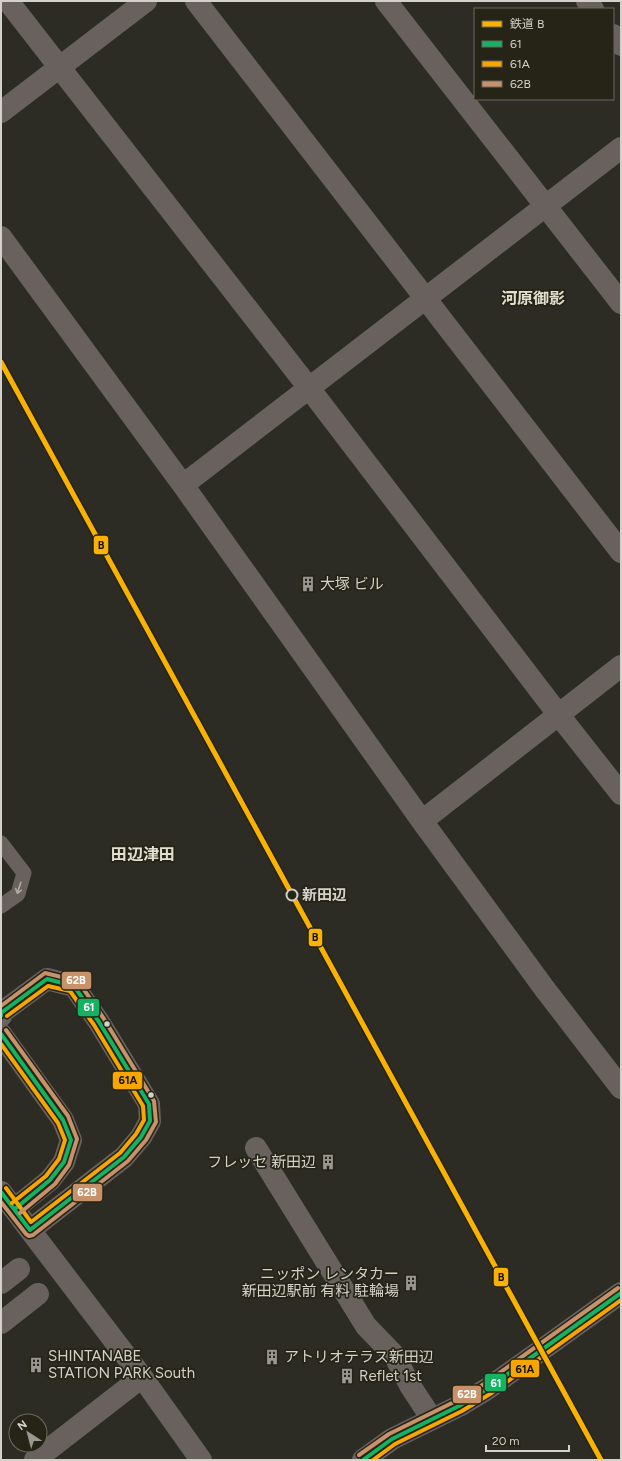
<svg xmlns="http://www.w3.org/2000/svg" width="622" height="1461" viewBox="0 0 622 1461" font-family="Figtree,'Noto Sans JP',sans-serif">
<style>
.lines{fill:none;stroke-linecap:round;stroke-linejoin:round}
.service{stroke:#68615d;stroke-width:15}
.pedestrian{stroke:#68615d;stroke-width:22}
.minor{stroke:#68615d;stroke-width:22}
.tertiary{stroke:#68615d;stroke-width:22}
.bus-1-casing{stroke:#262317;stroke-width:7}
.bus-2-casing{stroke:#262317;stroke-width:7}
.bus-3-casing{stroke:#262317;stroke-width:7}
.bus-1{stroke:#13b361;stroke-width:4}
.bus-2{stroke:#f7a600;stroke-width:4}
.bus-3{stroke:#c7916a;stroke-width:4}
.rail-1-casing{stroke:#262317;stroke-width:8}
.rail-1{stroke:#fab202;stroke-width:5}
.oneway{stroke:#aeaaa3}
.stop-dot{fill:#262317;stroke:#d3d1c9;stroke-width:2}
.bus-dot{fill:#d3d1c9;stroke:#262317;stroke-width:1.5}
.labels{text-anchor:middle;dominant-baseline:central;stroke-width:3.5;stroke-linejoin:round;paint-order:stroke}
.poi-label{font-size:15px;fill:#d3d1c9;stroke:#262317;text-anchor:start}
.stop-label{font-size:15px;font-weight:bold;fill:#d3d1c9;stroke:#262317;text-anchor:start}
.neighbourhood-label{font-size:16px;font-weight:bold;fill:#e4e0d0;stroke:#262317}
.line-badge{stroke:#262317;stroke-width:1.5}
.badge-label{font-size:11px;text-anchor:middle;font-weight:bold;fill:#fff}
.pale-badge-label{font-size:11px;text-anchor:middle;font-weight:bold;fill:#111}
</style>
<rect width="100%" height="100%" fill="#2c2b24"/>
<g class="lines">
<path class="service" d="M1,843L24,873L18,894L1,906"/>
<path class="pedestrian" d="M1,1283L19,1269
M1,1323L38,1294"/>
<path class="minor" d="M8,1L309,388L558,714L621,794
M196,1L621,552
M386,1L621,303
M587,1L593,9
M613,35L621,45
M1,112L146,1
M1,237L183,485L422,821L544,988L621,1088
M183,485L621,148
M422,821L621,666
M1,1016V1013L47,979L74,986L99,1022L149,1104L150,1121L141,1137L124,1157L30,1230
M1,1034L63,1120L71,1140L64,1162L50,1180L14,1209
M256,1148L366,1326L394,1355L411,1387L432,1419
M1,1192L142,1377L201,1460
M35,1460L142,1377"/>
<path class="tertiary" d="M363,1460L392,1439L459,1406L487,1389L621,1293"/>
<defs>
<path id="bus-1" d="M1,1016V1013L47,979L74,986L99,1022L149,1104L150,1121L141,1137L124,1157L30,1230L1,1192
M1,1034L63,1120L71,1140L64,1162L50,1180L16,1208
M363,1460L392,1439L459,1406L487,1389L621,1293"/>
<path id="bus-2" d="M1,1044L58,1123L65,1140L59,1159L46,1176L12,1203
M6,1188L31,1222L120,1153L136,1134L144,1120L143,1106L94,1025L70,991L48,986L7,1016
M373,1460L395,1444L462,1411L490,1394L621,1300"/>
<path id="bus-3" d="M1,1006L45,973L78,981L104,1019L154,1101L156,1122L146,1140L128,1161L33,1235L29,1236L26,1234L1,1202
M6,1030L68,1116L77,1139L69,1165L55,1184L20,1213
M359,1455L389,1434L456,1401L484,1384L618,1288"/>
</defs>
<use href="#bus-1" class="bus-1-casing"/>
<use href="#bus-2" class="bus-2-casing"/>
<use href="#bus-3" class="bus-3-casing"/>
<use href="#bus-1" class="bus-1"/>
<use href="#bus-2" class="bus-2"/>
<use href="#bus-3" class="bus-3"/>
<defs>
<path id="rail-1" d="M1,362L601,1460"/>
</defs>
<use href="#rail-1" class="rail-1-casing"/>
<use href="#rail-1" class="rail-1"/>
</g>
<defs><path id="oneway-shaft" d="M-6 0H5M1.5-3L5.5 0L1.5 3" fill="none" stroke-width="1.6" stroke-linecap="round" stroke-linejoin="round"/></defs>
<use class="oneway" href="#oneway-shaft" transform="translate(19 888) rotate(108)"/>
<defs>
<symbol id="building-bare" viewBox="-9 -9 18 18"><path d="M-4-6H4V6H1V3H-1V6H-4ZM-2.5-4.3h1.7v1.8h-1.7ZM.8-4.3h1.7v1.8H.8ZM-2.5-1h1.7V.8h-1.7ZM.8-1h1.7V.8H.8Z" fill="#99978f" stroke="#262317" stroke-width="2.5" paint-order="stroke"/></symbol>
</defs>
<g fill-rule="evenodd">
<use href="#building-bare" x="297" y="573" width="22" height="22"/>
<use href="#building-bare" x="317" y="1151" width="22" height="22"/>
<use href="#building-bare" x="400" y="1272" width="22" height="22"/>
<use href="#building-bare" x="261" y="1346" width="22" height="22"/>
<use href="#building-bare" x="25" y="1354" width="22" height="22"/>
<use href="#building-bare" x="336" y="1365" width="22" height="22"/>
</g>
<circle class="stop-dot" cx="292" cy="895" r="5.5"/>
<g class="bus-dot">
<circle cx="107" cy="1024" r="3.5"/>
<circle cx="151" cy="1095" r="3.5"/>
</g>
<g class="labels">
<g class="poi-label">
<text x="320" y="584">大塚 ビル</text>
<text x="316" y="1162" text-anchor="end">フレッセ 新田辺</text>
<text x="399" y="1274" text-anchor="end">ニッポン レンタカー<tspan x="399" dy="17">新田辺駅前 有料 駐輪場</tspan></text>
<text x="48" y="1356">SHINTANABE<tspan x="48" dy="17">STATION PARK South</tspan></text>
<text x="284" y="1357">アトリオテラス新田辺</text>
<text x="359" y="1376">Reflet 1st</text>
</g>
<g class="stop-label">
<text x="302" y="895">新田辺</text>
</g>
<g class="neighbourhood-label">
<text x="533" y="298">河原御影</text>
<text x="143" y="854">田辺津田</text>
</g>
</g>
<g class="line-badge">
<rect x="93" y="535" width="16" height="20" rx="4" fill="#fab202"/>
<rect x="308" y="928" width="15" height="19" rx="4" fill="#fab202"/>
<rect x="61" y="971" width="31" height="19" rx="4" fill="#c7916a"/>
<rect x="77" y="998" width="23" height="19" rx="4" fill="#13b361"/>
<rect x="112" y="1071" width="31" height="19" rx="4" fill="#f7a600"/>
<rect x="72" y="1183" width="31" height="19" rx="4" fill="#c7916a"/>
<rect x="493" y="1267" width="16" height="20" rx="4" fill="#fab202"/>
<rect x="510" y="1359" width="30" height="19" rx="4" fill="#f7a600"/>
<rect x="484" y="1373" width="23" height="19" rx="4" fill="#13b361"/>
<rect x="452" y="1385" width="30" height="19" rx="4" fill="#c7916a"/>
</g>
<g class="badge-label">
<text x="76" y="984">62B</text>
<text x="89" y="1011">61</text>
<text x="87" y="1196">62B</text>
<text x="496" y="1387">61</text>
<text x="467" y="1398">62B</text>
</g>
<g class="pale-badge-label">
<text x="101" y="549">B</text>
<text x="315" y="941">B</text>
<text x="128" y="1084">61A</text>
<text x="501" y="1281">B</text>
<text x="525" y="1373">61A</text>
</g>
<rect width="622" height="1461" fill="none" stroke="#d3d1c9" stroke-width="4"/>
<rect x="474" y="8" width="140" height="92" fill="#262317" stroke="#6b695e"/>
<rect x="482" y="21" width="20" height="6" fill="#fab202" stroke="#6b695e"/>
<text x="510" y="28" font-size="12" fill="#d3d1c9">鉄道 B</text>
<rect x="482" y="41" width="20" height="6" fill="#13b361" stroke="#6b695e"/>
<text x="510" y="48" font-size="12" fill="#d3d1c9">61</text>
<rect x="482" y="61" width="20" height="6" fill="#f7a600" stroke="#6b695e"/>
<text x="510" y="68" font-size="12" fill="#d3d1c9">61A</text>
<rect x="482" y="81" width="20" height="6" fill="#c7916a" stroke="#6b695e"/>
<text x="510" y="88" font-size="12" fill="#d3d1c9">62B</text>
<g transform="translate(28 1433) rotate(324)"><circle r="19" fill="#262317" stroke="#6b695e"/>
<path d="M0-3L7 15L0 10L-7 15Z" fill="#99978f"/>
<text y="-6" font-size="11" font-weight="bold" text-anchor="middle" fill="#d3d1c9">N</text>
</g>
<path d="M486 1445v6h83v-6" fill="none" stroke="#d3d1c9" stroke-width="2"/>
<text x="492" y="1445" font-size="12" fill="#d3d1c9" stroke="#262317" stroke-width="3" paint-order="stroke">20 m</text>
</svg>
